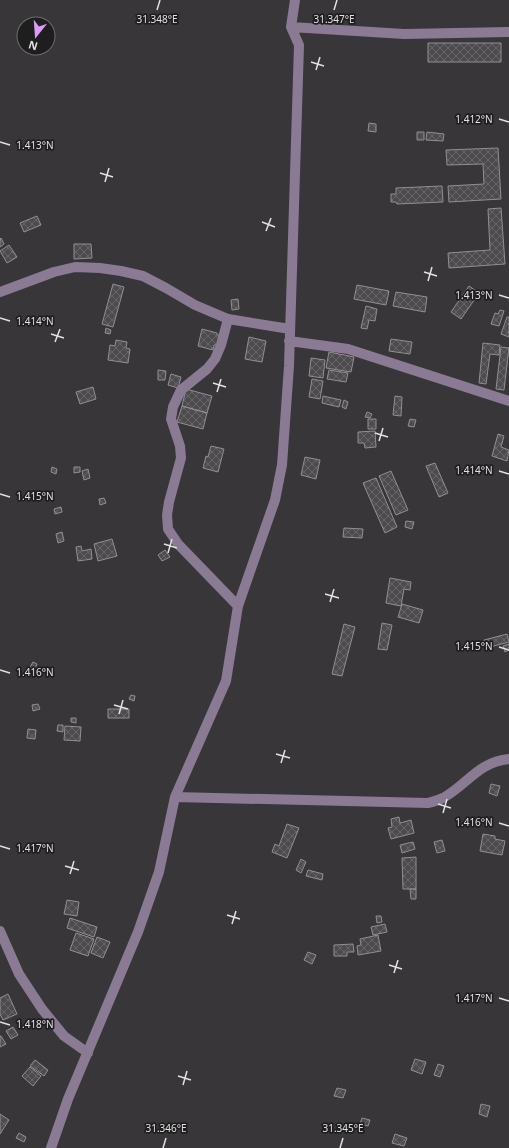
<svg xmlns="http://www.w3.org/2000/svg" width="509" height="1148" viewBox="0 0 509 1148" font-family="'Noto Sans',sans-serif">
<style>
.building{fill:url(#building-cross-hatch);stroke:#918f93}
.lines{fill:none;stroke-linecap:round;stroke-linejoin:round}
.minor{stroke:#8a7a93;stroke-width:10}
.ticks{fill:none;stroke:#e2e0e2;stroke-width:1.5}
.ticks-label{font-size:10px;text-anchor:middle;fill:#e2e0e2;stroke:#1f1e1f;stroke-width:3.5;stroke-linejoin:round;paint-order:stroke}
</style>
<defs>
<pattern id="building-cross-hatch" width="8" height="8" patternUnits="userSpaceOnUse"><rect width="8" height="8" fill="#4d4b4e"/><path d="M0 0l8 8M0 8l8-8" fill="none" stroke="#666567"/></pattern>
</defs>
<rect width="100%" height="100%" fill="#383639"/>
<path class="building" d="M428,43H501V62H428Z
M369,123L376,124V132L368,131Z
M417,132H424V140H417Z
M427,132L444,134L443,141L426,140Z
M498,148L501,199L449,202L448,186L484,184L483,164L447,165L446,150Z
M442,186L443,202L397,204L396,202H391V194H396V188Z
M501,208L505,264L449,268L448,253L490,250L488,209Z
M37,216L41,225L24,232L20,223Z
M1,238L4,244L0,247V239Z
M74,244H91L92,258L74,259Z
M9,245L17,257L7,263L0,251Z
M113,284L124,287L113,327L102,324Z
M357,285L389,291L386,305L354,299Z
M469,286L479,293L461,319L451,312Z
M396,292L427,297L425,312L393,306Z
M238,299L239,309L232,310L231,300Z
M366,306L377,309L375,321L369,320L367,329L361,328Z
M500,310L504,311L499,326L491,324L495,313L498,314Z
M507,317H509V337L501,334Z
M106,328L111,330L110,334L105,333Z
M202,329L217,333V335H219L217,345H214L213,350L198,346Z
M249,337L266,341L262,362L245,359Z
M391,339L412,342L410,354L389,351Z
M116,340L127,342L126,348L130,349L128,363L108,360L110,345L115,346Z
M483,343L500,345L499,355L490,354L486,384L479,383Z
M501,347L509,348L504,390L496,389Z
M329,352L354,357L351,372L326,368Z
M311,358L325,360L323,378L309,376Z
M158,370L166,371L165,380H158Z
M329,370L348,373L346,382L327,379Z
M171,374L181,377L178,388L168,385Z
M312,379L323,381L320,399L309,397Z
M93,387L96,399L80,404L76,392Z
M186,389L212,396L207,413L182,406Z
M323,396L341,400L339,407L322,403Z
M395,396L402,397L401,416L393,415Z
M344,400L348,402L346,409L342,407Z
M182,406L207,413L203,429L177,422Z
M367,412L372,414L370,418L365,417Z
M368,419H376V429H368Z
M410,419L416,420L414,427L408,426Z
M375,431L376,447L365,448L364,443H358V432Z
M498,434L504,436L501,447L509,450L507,461L492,456Z
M211,446L224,449L218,472L203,468L206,456L208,457Z
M305,457L320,460L316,479L301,475Z
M435,463L448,493L439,497L426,466Z
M52,467L57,469L56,474L51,472Z
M74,467H80V472L74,473Z
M88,469L90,478L84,480L82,471Z
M391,471L408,510L396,515L379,476Z
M376,478L397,527L385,533L363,483Z
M104,498L106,503L100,505L99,499Z
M61,507L62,512L55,514L54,509Z
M406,521L414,522L412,529L405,527Z
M344,528L363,529L362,538L343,537Z
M62,532L64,541L58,543L56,534Z
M112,539L117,556L98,561L94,544Z
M81,546L82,551L91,549L92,559L78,561L76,547Z
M165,550L170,557L162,561L158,555Z
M390,578L411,582L410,590L404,589L401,606L386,603Z
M402,604L423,610L419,623L398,617Z
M382,623L392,625L387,650L378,649Z
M344,624L355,627L342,676L332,674Z
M507,634L509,642L486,648L484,640Z
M509,644V650L505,652L503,646Z
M33,662L37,664L34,670L30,667Z
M131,695L135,696L134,701L129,699Z
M38,704L40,709L33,711L32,705Z
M108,709H129V718H108Z
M71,718H76V723L71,722Z
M58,725H63V732L57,731Z
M65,726L81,727L80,741L64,740Z
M28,729L36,730L35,739L27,738Z
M491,784L500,786L497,796L489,793Z
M399,817L400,823L411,820L414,833L391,839L388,828L392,827L391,819Z
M287,824L299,828L287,858L272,852L275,844L279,846Z
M483,834L495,836V839L505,841L502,855L480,851Z
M442,840L445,851L437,853L434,842Z
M413,842L415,849L402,853L400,845Z
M416,857V889H403L402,858Z
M301,859L306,862L301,873L296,870Z
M308,870L323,874L322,880L306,876Z
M410,889H416V899H411Z
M67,900L79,902L77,916L64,914Z
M376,916H381L382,922L377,923Z
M70,918L97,927L94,937L67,928Z
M385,924L387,932L373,935L371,927Z
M76,933L94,939L88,956L70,950Z
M378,935L381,951L358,955L357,946L361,945L360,939Z
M97,937L110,942L103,958L91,953Z
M353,944L354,952H347V956H334V945Z
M308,952L316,955L312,964L304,960Z
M8,994L17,1014L3,1020L0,1014V998Z
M13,1027L18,1035L11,1039L6,1031Z
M0,1036H1L6,1044L0,1047Z
M415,1059L426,1062L422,1074L411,1070Z
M35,1060L48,1070L44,1076L30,1066Z
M438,1064L444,1066L440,1077L434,1075Z
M30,1067L41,1076L33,1086L22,1076Z
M337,1088L346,1090L343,1098L334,1096Z
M481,1104L490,1106L487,1117L479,1114Z
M0,1114L9,1120L0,1134Z
M362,1118L370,1120L368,1126L360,1124Z
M19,1133L26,1137L24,1142L16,1138Z
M395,1134L407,1138L404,1146L392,1143Z"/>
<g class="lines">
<path class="minor" d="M291,27L404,34L509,32
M0,292L54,272L75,267L100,268L121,271L143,276L166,288L195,305L228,319L290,329
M228,319L221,345L215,359L207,369L181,390L173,407L171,419L180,446L181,458L169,502L167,515L168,529L178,544L238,606
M289,341L348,349L509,401
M175,797L428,803C433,802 438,800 443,798C468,784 478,762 509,759
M0,931L19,974L42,1009L64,1036L88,1053
M51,1148L68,1099L138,932L159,872L175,797L226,681L238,606L275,500L282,465L289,366L299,45L291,27L295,0"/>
</g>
<path class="ticks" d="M157,10L160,0M334,10L337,0M311,62L324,66M316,70L320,57M499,119L509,122M0,142L10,145M100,173L113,177M105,182L109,168M262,222L275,227M266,231L271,218M424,272L437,276M428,281L432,267M499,295L509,298M0,318L10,321M51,334L64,338M55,342L60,329M213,383L226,387M217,392L221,379M375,433L388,437M379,441L383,428M499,471L509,474M0,494L10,497M164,544L177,548M168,553L172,539M325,594L339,598M330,602L334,589M499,647L509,650M0,670L10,673M114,705L128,709M119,714L123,700M276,754L290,758M281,763L285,750M438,804L451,808M443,813L447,799M499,823L509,826M0,846L10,849M65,866L79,870M70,874L74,861M227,915L240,919M232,924L236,911M389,965L402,969M394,973L398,960M499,998L509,1001M0,1022L10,1025M178,1076L191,1080M183,1085L187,1071M163,1148L166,1138M340,1148L343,1138"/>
<g class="ticks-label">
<text x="157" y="23">31.348°E</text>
<text x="334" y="23">31.347°E</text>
<text x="474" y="123">1.412°N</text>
<text x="35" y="149">1.413°N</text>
<text x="474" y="299">1.413°N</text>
<text x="35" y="325">1.414°N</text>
<text x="474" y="474">1.414°N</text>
<text x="35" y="500">1.415°N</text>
<text x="474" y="650">1.415°N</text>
<text x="35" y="676">1.416°N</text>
<text x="474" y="826">1.416°N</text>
<text x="35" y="852">1.417°N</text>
<text x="474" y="1002">1.417°N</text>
<text x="35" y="1028">1.418°N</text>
<text x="166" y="1132">31.346°E</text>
<text x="343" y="1132">31.345°E</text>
</g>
<g transform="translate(36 36) rotate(197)"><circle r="19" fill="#1f1e1f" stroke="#6d6c6d"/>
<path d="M0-3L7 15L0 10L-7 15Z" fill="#d89bf8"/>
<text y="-6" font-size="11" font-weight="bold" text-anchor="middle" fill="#e2e0e2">N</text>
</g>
</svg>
